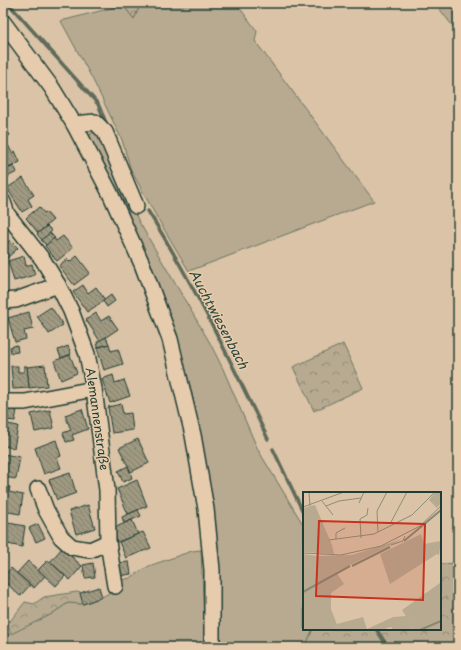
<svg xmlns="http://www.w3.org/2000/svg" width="461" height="650" viewBox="0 0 461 650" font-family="'Playpen Sans',sans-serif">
<defs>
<pattern id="forest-crowns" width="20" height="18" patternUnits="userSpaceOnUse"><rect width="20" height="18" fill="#b7aa91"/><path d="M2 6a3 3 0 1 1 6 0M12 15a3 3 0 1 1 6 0" fill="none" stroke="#948c77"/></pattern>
<pattern id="building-back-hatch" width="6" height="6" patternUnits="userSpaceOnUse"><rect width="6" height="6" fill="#a09982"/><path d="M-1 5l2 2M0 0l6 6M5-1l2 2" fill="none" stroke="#827e6b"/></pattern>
</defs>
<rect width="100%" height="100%" fill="#dac3a6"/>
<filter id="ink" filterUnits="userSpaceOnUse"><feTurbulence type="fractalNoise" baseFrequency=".025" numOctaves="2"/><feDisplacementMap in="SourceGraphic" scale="8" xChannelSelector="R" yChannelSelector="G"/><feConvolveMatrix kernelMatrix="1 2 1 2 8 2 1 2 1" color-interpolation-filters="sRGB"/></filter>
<g filter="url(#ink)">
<g fill="#b7aa91" stroke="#6b7462">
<path d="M141 3H236L257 31 255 41 374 201 189 271 155 214 131 170 122 140 93 80 61 21 123 5 134 19Z"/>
<path d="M91 133H101L138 220 210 343 223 369 258 450 304 526V629H313L305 647H219L202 444 191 389 178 343 88 140Z"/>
<path d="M201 550 204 623 203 647H3V637L50 615 68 603 83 604 102 597 116 589 118 581 130 578 149 566 192 551Z"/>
</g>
<g fill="url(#forest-crowns)" stroke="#6b7462">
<path d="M122 3H141L134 19 123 5Z"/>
<path d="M435 3H458V33Z"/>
<path d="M343 344 363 388 314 411 293 367Z"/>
<path d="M458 563V647H305L313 629H440V564Z"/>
<path d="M77 592 80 593 83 604 68 603 50 615 11 634 8 624 25 602 34 604 44 597Z"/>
</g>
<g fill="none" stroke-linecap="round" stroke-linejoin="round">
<g stroke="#5e6b5a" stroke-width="3.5">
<path d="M8 3 98 104 107 125"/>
<path d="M148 211C194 284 231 362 268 439"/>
<path d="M273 449 304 514"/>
<path d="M376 629 388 647"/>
</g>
</g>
<g fill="url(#building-back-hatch)" stroke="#1f3d34">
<path d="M3 126 10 135 3 140Z"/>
<path d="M8 145 12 153 15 151 20 162 3 171V148Z"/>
<path d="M14 166 17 172 5 178 3 171Z"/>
<path d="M23 178 34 195 28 199 32 206 22 212 7 188Z"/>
<path d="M39 207 44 213 46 212 53 220 38 233 26 218Z"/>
<path d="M47 226 52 231 42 240 37 234Z"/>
<path d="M50 233 55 238 46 245 41 240Z"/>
<path d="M63 236 73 248 57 261 45 246 54 238 56 241Z"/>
<path d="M10 240 18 248 6 259 3 255V247Z"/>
<path d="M24 256 26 266 32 264 35 275 14 281 8 261Z"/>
<path d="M77 256 90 273 74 285 59 266 67 259 70 262Z"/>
<path d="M83 285 88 293 96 287 105 300 87 312 73 292Z"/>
<path d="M111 295 115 301 107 307 103 301Z"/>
<path d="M51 307 63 325 49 334 37 316Z"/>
<path d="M29 312 33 329 24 331 26 339 15 342 8 318Z"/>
<path d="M96 313 101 321 109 316 118 329 100 341 86 320Z"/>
<path d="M106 337 109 344 98 347 97 342Z"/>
<path d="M109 344 111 351 118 349 123 364 104 370 97 348Z"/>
<path d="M17 345 18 352 11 353 10 347Z"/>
<path d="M68 346 71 354 61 358 58 350Z"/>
<path d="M70 355 77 373 61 380 54 361Z"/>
<path d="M45 365 47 386 29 388 27 367Z"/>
<path d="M11 366H18V372H24V366H27L29 388 13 389Z"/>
<path d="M113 375 115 383 124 380 130 396 110 403 102 379Z"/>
<path d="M121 404 123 414 131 413 133 430 112 433 108 407Z"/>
<path d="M8 409 17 410 15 421 6 420Z"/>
<path d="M82 409 88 429 72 435 74 440 66 442 63 433 71 430 65 415Z"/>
<path d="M50 410 54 428 35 432 31 414Z"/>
<path d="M3 423 18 426 14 448 3 446Z"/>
<path d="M138 439 149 463 131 472 119 448Z"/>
<path d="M56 440 61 456 57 458 61 468 44 474 35 448Z"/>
<path d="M3 454 20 457 16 479 3 477Z"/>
<path d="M128 466 132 478 123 482 118 471Z"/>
<path d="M70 473 76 493 57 500 49 480Z"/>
<path d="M137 480 147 506 128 514 117 489Z"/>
<path d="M3 486 10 487 9 492 23 495 20 514 3 511Z"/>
<path d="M88 505 95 528 76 534 69 511Z"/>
<path d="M138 510 141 516 124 523 122 517Z"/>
<path d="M132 520 138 534 115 543 116 527Z"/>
<path d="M3 522 25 526 22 547 3 543Z"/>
<path d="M38 524 45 538 36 542 29 528Z"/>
<path d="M143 532 151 548 126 558 119 542Z"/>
<path d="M62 548 82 566 70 580 50 562Z"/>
<path d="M48 560 65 576 56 586 38 570Z"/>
<path d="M28 561 45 576 34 588 17 573Z"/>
<path d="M129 562 131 574 119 576 117 563Z"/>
<path d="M93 563 95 577 85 578 83 565Z"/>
<path d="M11 568 30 585 20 596 3 580V577Z"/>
<path d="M99 587 102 597 83 604 80 593Z"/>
</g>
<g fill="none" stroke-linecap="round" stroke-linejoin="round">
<defs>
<g id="minor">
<path d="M3 22 52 88 74 124 110 193 142 264 170 339 193 435 206 509 212 570V647"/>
<path d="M74 124 95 122 105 132 136 206"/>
<path d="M3 202 7 214 43 260 58 285 71 311 87 354 94 389 107 490 108 542 115 586"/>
<path d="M3 301 16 300 58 285"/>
<path d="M3 402H25L94 389"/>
<path d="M38 489 46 510 61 537 72 547 90 550 108 542"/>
</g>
</defs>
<use href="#minor" stroke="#1f3d34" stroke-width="18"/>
<use href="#minor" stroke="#e6ccad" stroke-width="15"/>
</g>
</g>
<g text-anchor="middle" stroke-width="3" stroke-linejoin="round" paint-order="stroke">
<g font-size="12" fill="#1f3d34" stroke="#e6ccad">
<text transform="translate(97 419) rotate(82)" y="4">Alemannenstraße</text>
</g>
<g font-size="13" font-style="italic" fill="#2a453a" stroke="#e6ccad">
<text transform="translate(219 319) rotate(62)" y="5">Auchtwiesenbach</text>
</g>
</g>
<g transform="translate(303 492)">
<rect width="138" height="138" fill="#dac3a6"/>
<path d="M133 0H138V11L134 16 126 8ZM12 13 29 53 31 62 0 60V16ZM118 42 121 52 119 54 134 62 87 92 77 62ZM100 47 25 84 0 68V62L15 64 49 63ZM103 124 110 136 105 138H90L88 135 79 138H36L34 132 60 125 64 137 90 125Z" fill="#b7aa91"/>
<path d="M138 49 136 63 118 54 121 52ZM0 68 24 83 33 80 41 92 28 101V117L36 138H0ZM137 91 138 138H105L110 136 99 118Z" fill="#b7aa91"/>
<path fill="none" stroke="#888974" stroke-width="2" d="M101 49 138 18M49 74 87 55M0 100 47 74M117 138 138 129"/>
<path fill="none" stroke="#8f8d78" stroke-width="1" d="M6 0 7 14M19 9 30 23M56 11 61 0M23 14 36 9 58 6M0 15 41 0M87 32 104 0M75 40 74 19 84 0M58 46 57 27 64 23 65 16M33 47V41L42 36M26 48 71 42 109 23 132 0M88 53 100 49 102 44M0 61 38 63 78 54 117 34 138 14"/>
<path fill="#c8321e" fill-opacity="0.15" stroke="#c8321e" stroke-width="2" d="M16 29 122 32 120 108 13 104Z"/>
<rect width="138" height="138" fill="none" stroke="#1f3d34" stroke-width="2"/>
</g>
<rect width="461" height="650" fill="none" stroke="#e6ccad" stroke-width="16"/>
<rect x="8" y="8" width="445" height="634" fill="none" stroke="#1f3d34" stroke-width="1.5" filter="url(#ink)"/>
</svg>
